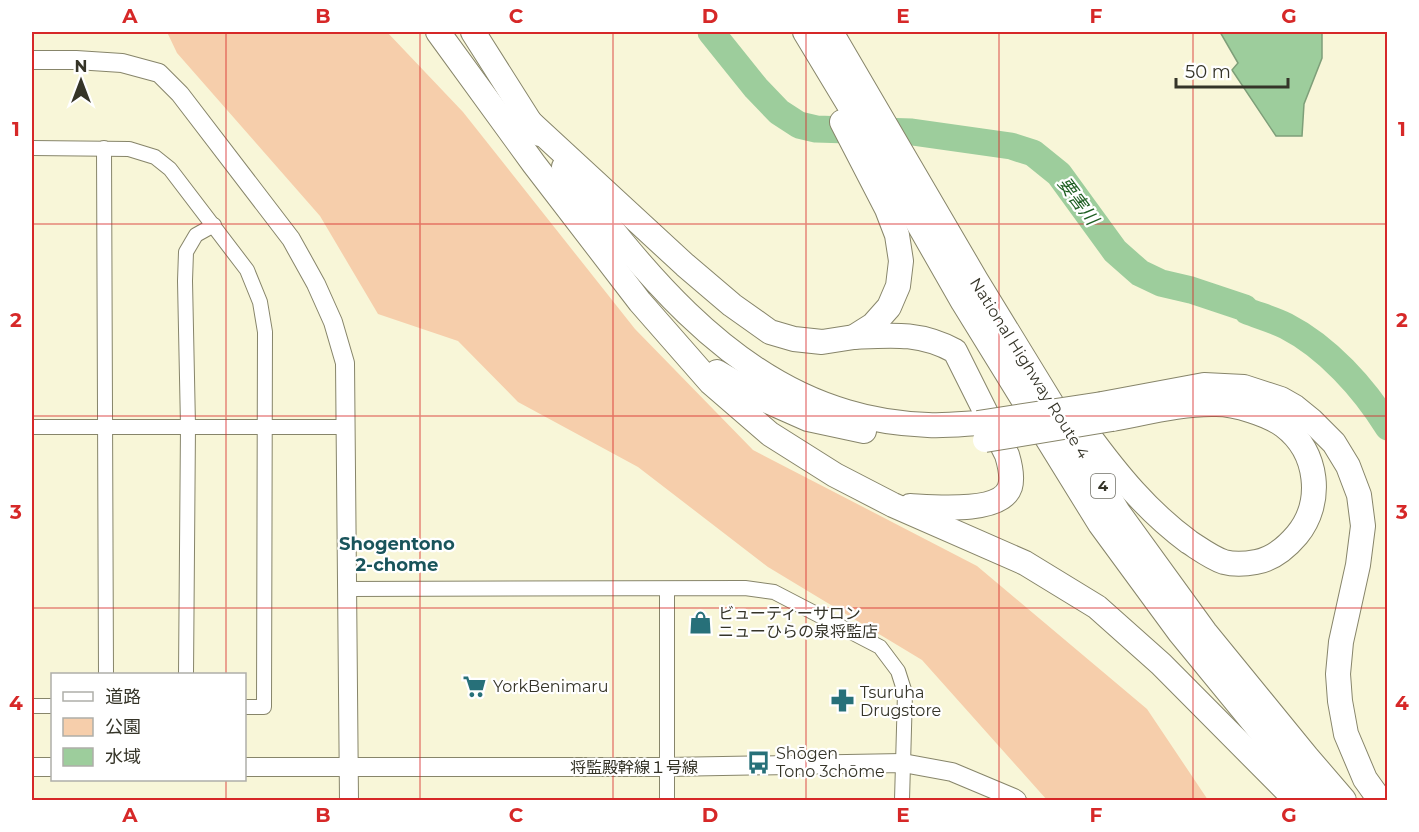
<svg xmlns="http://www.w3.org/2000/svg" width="1419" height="832" viewBox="0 0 1419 832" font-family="Montserrat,'Noto Sans JP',sans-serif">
<rect width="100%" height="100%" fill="#f8f6d8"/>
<path fill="#f6ceab" d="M167 32H387L463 112 635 329 753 450 977 566 1147 709 1208 800H1047L922 660 768 567 638 467 518 402 458 341 378 314 320 216 177 53Z"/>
<path fill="#9dcd9c" stroke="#7e9f79" stroke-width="1.5" d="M1220 32H1322V58L1304 104 1302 136H1276L1232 70 1238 63Z"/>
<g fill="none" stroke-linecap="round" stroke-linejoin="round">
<path stroke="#9dcd9c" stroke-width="27" d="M711 32 756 88 779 112 799 125 816 129 912 132 1011 146 1033 153 1059 174 1115 251 1140 273 1161 283 1191 290 1245 308 1247 311C1260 316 1274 320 1286 326 1327 347 1364 388 1388 427"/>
<defs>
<g id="street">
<path d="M32 148 129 149 155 157 170 169 247 270 260 302 265 332 264 707H244"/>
<path d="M104 148 106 674"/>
<path d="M32 427H345"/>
<path d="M347 589 745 588 774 592 880 647 898 671 905 693 902 800"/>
<path d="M667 589V800"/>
<path d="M186 674 188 426 185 281 186 252 196 235 214 225"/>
<path d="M32 706H52"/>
</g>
<g id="secondary">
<path d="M32 60H76L122 63 159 73 180 94 291 239 316 284 333 322 345 363 349 800"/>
<path d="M32 767H52"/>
<path d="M244 767H667L903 763 952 772 1014 798 1017 800"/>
</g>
<g id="highway">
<path d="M438 32 534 164 640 302 711 383 770 434 835 475 893 505 1025 563 1097 607 1161 664 1296 800"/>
<path d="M473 32 530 122 540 134"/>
<path d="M805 32 875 148 963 302 1100 524 1180 633 1317 800"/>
<path d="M831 32 976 280 1118 512 1205 632 1307 757 1344 800"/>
<path d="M530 122 685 265 732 305 770 332 794 339 822 342 854 337 873 325 889 307 898 286 901 261 897 235 887 209 842 122"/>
<path d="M564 167C637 265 725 377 847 412 873 420 902 424 928 425 944 426 962 424 978 423"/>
<path d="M854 337C892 335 920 332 955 351L1007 455C1010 465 1013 477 1010 487 1001 514 932 507 910 506"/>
<path d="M717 372 765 400 808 419 864 431"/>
<path d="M1102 404 1204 385 1244 387 1281 399 1295 407 1311 420 1334 443 1348 466 1359 495 1363 526 1358 565 1341 642 1338 674 1340 701 1346 734 1365 779 1380 800"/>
<path d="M1087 433C1117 474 1147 511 1189 542 1200 549 1212 558 1224 562 1235 565 1246 564 1256 562 1273 559 1286 548 1297 535 1324 502 1318 452 1284 426 1268 414 1235 404 1216 404 1183 403 1145 413 1112 419"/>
</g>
</defs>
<use href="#street" stroke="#87856a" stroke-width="16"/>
<use href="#secondary" stroke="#87856a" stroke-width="20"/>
<use href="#highway" stroke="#87856a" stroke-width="26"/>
<use href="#street" stroke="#fff" stroke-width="14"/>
<use href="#secondary" stroke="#fff" stroke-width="18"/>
<use href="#highway" stroke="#fff" stroke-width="24"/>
<defs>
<g id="highway-bridge">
<path d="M978 423 1102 404"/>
<path d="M985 440 1112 419"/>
</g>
</defs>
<use href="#highway-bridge" stroke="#87856a" stroke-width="26" stroke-linecap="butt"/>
<use href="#highway-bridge" stroke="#fff" stroke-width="24"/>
</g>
<path fill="none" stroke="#d62828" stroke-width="1.5" stroke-opacity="0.55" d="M226 32V674M420 32V800M613 32V800M806 32V800M999 32V800M1193 32V800M32 224H1388M32 416H1388M32 608H1388M226 780V800"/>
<defs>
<symbol id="shop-bare" viewBox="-9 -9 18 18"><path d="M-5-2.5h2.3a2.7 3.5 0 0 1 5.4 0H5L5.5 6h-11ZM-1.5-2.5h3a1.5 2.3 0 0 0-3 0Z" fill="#277079" stroke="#fff" stroke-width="2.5" paint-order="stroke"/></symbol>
<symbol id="supermarket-bare" viewBox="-9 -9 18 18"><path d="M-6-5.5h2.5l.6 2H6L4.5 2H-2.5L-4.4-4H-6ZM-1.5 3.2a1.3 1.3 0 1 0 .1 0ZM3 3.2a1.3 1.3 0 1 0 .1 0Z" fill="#277079" stroke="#fff" stroke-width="2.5" paint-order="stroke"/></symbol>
<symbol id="pharmacy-bare" viewBox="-9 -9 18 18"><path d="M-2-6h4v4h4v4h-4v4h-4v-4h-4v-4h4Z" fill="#277079" stroke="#fff" stroke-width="2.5" paint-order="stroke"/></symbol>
<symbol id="bus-bare" viewBox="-9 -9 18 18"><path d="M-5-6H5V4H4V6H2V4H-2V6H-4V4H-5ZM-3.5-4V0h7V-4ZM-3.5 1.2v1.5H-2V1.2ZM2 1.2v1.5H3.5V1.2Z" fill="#277079" stroke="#fff" stroke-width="2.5" paint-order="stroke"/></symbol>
</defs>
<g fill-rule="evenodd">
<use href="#shop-bare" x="684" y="606" width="33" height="33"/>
<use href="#supermarket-bare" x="458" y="670" width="33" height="33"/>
<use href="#pharmacy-bare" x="826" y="684" width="33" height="33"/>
<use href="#bus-bare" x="742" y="746" width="33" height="33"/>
</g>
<g text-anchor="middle" stroke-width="4.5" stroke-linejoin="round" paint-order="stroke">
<rect fill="#fff" stroke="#727168" stroke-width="1.5" x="1091" y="474" width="24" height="24" rx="4.5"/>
<g font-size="15" font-weight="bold" fill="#353428">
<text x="1103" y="491">4</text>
</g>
<g font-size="16" fill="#353428" stroke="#fff">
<text transform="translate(1030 368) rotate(58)" y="6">National Highway Route 4</text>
<text x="634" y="773">将監殿幹線１号線</text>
</g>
<g font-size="16" fill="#353428" stroke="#fff" text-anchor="start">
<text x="718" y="619">ビューティーサロン<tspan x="718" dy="18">ニューひらの泉将監店</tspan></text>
<text x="493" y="692">YorkBenimaru</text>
<text x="860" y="698">Tsuruha<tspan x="860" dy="18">Drugstore</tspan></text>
<text x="776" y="759">Shōgen<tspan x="776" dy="18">Tono 3chōme</tspan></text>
</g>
<g font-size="18" font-style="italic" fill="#1f5f23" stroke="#fff">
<text transform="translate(1078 201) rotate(53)" y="6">要害川</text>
</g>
<g font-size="18" font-weight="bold" fill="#19545b" stroke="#fff">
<text x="397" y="550">Shogentono<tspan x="397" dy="21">2-chome</tspan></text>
</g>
</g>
<rect width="1419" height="832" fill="none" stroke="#ffffff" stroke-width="66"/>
<rect x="51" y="673" width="195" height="108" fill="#ffffff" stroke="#aeaea9" stroke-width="1.5"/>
<rect x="63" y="692" width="30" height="9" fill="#ffffff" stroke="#aeaea9" stroke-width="1.5"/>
<text x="105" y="703" font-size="18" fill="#353428">道路</text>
<rect x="63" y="718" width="30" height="18" fill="#f6ceab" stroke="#aeaea9" stroke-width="1.5"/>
<text x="105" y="733" font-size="18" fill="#353428">公園</text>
<rect x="63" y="748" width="30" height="18" fill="#9dcd9c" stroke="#aeaea9" stroke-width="1.5"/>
<text x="105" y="763" font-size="18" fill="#353428">水域</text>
<g transform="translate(81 81)" stroke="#ffffff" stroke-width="4.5" paint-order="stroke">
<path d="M0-4.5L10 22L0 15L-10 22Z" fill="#353428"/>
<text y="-9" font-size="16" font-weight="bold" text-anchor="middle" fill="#353428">N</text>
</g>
<path d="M1176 78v9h112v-9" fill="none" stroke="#353428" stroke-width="3"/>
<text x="1185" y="78" font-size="18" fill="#353428" stroke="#ffffff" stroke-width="4.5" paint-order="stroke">50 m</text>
<rect x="33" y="33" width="1353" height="766" fill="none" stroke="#d62828" stroke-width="2"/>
<g font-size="20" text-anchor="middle" font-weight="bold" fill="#d62828">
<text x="130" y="23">A</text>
<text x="323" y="23">B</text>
<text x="516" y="23">C</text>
<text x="710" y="23">D</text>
<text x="903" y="23">E</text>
<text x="1096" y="23">F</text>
<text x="1289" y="23">G</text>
<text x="16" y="136">1</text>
<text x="1402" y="136">1</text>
<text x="16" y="327">2</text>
<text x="1402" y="327">2</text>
<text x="16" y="519">3</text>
<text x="1402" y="519">3</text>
<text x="16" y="710">4</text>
<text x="1402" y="710">4</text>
<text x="130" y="822">A</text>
<text x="323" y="822">B</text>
<text x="516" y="822">C</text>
<text x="710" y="822">D</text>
<text x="903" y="822">E</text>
<text x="1096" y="822">F</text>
<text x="1289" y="822">G</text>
</g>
</svg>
